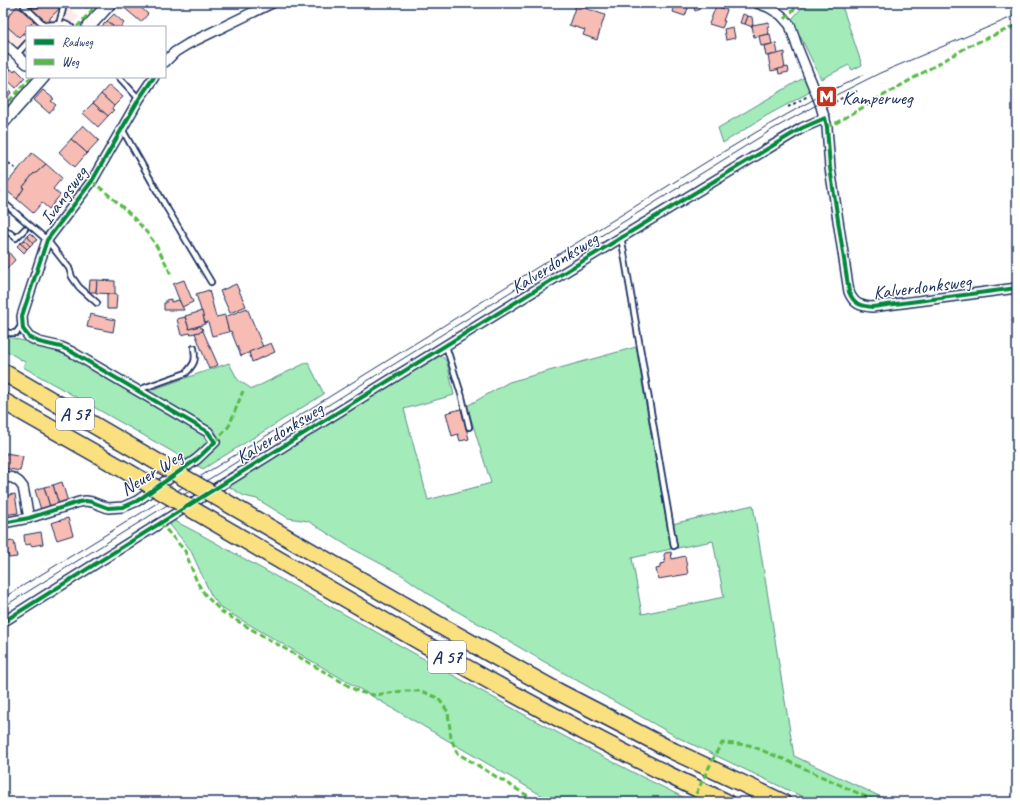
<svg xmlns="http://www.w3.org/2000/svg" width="1020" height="805" viewBox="0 0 1020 805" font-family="Caveat,sans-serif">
<rect width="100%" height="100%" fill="#fff"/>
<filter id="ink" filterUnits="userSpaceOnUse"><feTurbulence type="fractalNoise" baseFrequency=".025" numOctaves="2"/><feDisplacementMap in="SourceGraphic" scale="8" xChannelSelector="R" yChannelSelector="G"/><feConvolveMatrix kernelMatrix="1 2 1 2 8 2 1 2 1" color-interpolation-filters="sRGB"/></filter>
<g filter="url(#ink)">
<path fill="#fdebe8" d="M16 3H65L79 17 70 27H27V56L3 36V17Z"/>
<g fill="#a3ebb9" stroke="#5f8d8c">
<path d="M806 3H841L862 65 852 70 849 65 821 79 792 19Z"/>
<path d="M805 77 810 92 766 116 723 143 718 128Z"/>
<path d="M3 334 9 337 68 353 137 395 229 363 238 380 252 389 308 362 324 394 203 469 23 367 25 362 3 349Z"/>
<path d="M636 347 671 549 632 558 642 614 724 597 713 541 677 548 672 524 753 505 794 756 892 802H815L792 792 679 738 562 672 436 599 402 575 351 548 308 521 288 518 257 499 244 496 228 486 401 378 440 356 443 357 447 362 454 395 404 409 428 500 491 483 467 406 509 382Z"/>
<path d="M173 520C205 536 235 554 266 571 408 648 547 732 693 802H553L221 608 211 595 190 549 170 525Z"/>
</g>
<g fill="#f7bcb3" stroke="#1b2f5e">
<path d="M28 3H54L58 7 45 21Z"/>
<path d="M46 3H56L60 8 50 18V27H27V34H22L20 9 42 7Z"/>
<path d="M81 3H92L87 8Z"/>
<path d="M124 3H142L139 6 148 14 141 22 122 6Z"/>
<path d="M676 3H690L685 16 673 12Z"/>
<path d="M693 3H699L700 9 695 11Z"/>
<path d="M576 5 605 15 597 40 583 35 585 30 569 25Z"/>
<path d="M17 6 34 21 28 27H27V29L19 37 3 23Z"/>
<path d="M716 6 727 10 723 21H725L722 28 709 24Z"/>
<path d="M114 14 124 23 121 27H114L107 21Z"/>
<path d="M743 14 748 16 745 24 740 23Z"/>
<path d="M748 16 752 17 753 25H752V27L745 24Z"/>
<path d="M107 21 114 27H101Z"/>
<path d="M769 22V26L767 27 769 34 754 37 752 25Z"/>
<path d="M733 27 735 38 726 40 724 29Z"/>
<path d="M770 34 772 44 761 46 759 36Z"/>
<path d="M776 43 778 54 766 56 764 46Z"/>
<path d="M785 52V55L783 56 785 68 771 71 768 56Z"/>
<path d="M5 64 11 69 3 77V66Z"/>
<path d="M788 67 789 72 779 74 778 69Z"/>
<path d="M11 69 14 72 16 69 25 78 16 88 4 77Z"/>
<path d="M3 84 12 92 3 102Z"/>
<path d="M109 85 123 97 114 106 101 94Z"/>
<path d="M43 90 54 99 51 101 56 105 49 113 34 100Z"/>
<path d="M101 94 114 106 112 109 114 110 108 116 93 103Z"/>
<path d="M93 103 108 116 98 127 83 113Z"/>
<path d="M83 125 99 140 87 153 71 139Z"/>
<path d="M71 139 87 153 75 167 59 152Z"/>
<path d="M32 153 46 164 35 174 34 173 23 187 24 188 17 199 3 188Z"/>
<path d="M46 164 62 178 53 189 60 195 49 209 42 203 33 213 17 199 24 188 23 187 34 173 35 174Z"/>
<path d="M30 233 37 240 33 243 27 236Z"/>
<path d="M27 236 33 243 30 246 24 240Z"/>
<path d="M24 240 30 246 27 249 20 243Z"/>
<path d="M20 243 27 249 24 253 17 246Z"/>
<path d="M3 245 15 260 3 273Z"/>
<path d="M90 280H97L96 292H89Z"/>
<path d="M97 280 115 281V294L96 293Z"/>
<path d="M184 280 193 302 182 307 173 284Z"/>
<path d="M236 284 246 306 230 313 220 291Z"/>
<path d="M209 290 216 317 225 315 229 332 212 336 208 322 205 323 196 294Z"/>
<path d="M107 294H117L116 309H107Z"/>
<path d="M171 299V302L179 300 184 310H164V303H166V300Z"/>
<path d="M247 308 263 347 241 356 231 331 229 332 225 317Z"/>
<path d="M202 311 205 324 189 329 185 316Z"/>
<path d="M90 314 115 320 113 332 87 327Z"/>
<path d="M185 317 189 329 200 326 201 328H202L203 331 191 334 190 333 181 335 177 319Z"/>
<path d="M203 331 218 365 209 369 195 333Z"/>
<path d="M271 343 275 352 252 362 249 352Z"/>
<path d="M461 409 469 439 460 441 458 434 452 436 446 413Z"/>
<path d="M6 453 23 456 20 471 3 468Z"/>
<path d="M62 482 68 502 59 505 53 485Z"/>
<path d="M53 485 59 505 50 507 44 487Z"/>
<path d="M44 487 50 507 41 510 35 490Z"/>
<path d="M15 494 18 513 3 515V496Z"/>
<path d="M68 518 73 535 57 540 51 523Z"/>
<path d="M41 532 43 544 31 546V544L25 545 24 535Z"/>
<path d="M14 541 17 557 9 558 8 554 4 555 3 542Z"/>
<path d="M671 552 672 559 685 556 688 574 658 579 656 569 660 568V564L665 563 664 555 665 553Z"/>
</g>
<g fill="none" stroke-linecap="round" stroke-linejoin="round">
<defs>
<g id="lane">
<path d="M24 3V6L43 24 46 25 59 24 63 9 61 5"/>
<path d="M56 27 59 24H65L71 27"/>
<path d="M17 54 27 43"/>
<path d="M119 77 139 99"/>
<path d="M122 129 165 205 211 282"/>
<path d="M3 202 47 240 69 268 72 277 79 287 97 303"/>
<path d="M3 230 10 233 16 238 25 229"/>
<path d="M621 236 674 546"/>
<path d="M3 330 9 333H16L22 325"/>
<path d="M446 346 462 397 469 427"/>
<path d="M138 390 186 373C195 363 196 361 194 348"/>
</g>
<g id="street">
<path d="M757 3 768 7 781 15 790 25 798 49 820 103 827 127 830 168 849 292C854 304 860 306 872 307L1017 288"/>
<path d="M3 43 27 64"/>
<path d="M165 62 175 52 188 44 272 3"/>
<path d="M3 476 13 478 19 482 23 487 29 518"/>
<path d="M3 523 29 518 79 502 86 501 92 502 108 508 123 507 137 501 197 459 215 442 208 432 70 351 61 347 39 342 29 337 23 329 22 316 47 240 92 181 139 99 154 77"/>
<path d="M3 622C268 455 534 289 802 128L825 118"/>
</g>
<g id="secondary">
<path d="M88 27 110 3"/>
<path d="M3 122 43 77"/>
</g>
<g id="highway">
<path d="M3 372 147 456"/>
<path d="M3 401 128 472"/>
<path d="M234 507 439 625 557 691 673 751 782 802"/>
<path d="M214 522C362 608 509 696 663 772 684 783 705 792 726 802"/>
</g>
</defs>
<use href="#lane" stroke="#1b2f5e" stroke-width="8"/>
<use href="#street" stroke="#1b2f5e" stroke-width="12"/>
<use href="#secondary" stroke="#1b2f5e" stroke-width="15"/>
<use href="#highway" stroke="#1b2f5e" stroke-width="19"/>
<g stroke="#1b2f5e" stroke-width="2" stroke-dasharray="3 3" stroke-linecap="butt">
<path d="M830 106 833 104 836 101 857 91"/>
<path d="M788 107 808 96"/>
<path d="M4 159 18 171"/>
</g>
<use href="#lane" stroke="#fff" stroke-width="4.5"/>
<use href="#street" stroke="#fff" stroke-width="9"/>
<use href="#secondary" stroke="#fff" stroke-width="12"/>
<use href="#highway" stroke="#fbe080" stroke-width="16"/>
<g stroke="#1b2f5e" stroke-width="1">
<path d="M3 598 292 420 708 161 770 124 818 97 863 75"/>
<path d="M3 607 773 129 820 103 880 73 1017 15"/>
</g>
<defs>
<g id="highway-bridge">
<path d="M147 456 234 507"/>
<path d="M128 472 214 522"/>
</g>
</defs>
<use href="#highway-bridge" stroke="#1b2f5e" stroke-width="19" stroke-linecap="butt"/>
<use href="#highway-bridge" stroke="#fbe080" stroke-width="16"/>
<g stroke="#58b947" stroke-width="3" stroke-dasharray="6 3" stroke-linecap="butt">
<path d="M785 19 800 3"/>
<path d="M77 27 98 3"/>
<path d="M3 108 31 77"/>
<path d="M827 127 836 123 969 46 1017 25"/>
<path d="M92 181C115 200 141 221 157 247 162 256 167 265 171 275"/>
<path d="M215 442 229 426 243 391"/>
<path d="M160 523 171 535 185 551 197 582 206 596 222 612 359 692 374 695 404 691H421L438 698 448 712 451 738 457 753 538 802"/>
<path d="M692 802 716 753 722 743 749 745 788 761 877 802"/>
</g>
<defs>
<g id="cycleway">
<path d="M3 523 29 518 79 502 86 501 92 502 108 508 123 507 137 501 197 459 215 442 208 432 70 351 61 347 39 342 29 337 23 329 22 316 47 240 92 181 139 99 154 77"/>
<path d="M3 622C268 455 534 289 802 128L825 118 827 127 830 168 849 292C854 304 860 306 872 307L1017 288"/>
</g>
</defs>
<use href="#cycleway" stroke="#fff" stroke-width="6"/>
<use href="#cycleway" stroke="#00873e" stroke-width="4"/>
</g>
</g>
<defs>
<symbol id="metro-square" viewBox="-11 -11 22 22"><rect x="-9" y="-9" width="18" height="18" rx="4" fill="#c8321e" stroke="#fff"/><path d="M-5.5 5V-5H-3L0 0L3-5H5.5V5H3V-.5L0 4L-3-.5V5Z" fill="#fff"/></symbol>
</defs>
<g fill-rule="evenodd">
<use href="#metro-square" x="814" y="84" width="25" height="25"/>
</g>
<g text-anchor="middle" stroke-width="3" stroke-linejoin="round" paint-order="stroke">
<g fill="#fff" stroke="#5f6d8e" stroke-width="1">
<rect x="56" y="398" width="38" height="32" rx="3"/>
<rect x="428" y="641" width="38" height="32" rx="3"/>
</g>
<g font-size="18" font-weight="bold" fill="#1b2f5e">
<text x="75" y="420">A 57</text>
<text x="447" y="663">A 57</text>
</g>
<g font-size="19" fill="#1b2f5e" stroke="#fff" text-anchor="start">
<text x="842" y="104">Kamperweg</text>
</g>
<g font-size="19" fill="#1b2f5e" stroke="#fff">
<text transform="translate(63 195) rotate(-54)" y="7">Ivangsweg</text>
<text transform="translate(554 262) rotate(-32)" y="7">Kalverdonksweg</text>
<text transform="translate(922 286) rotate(-7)" y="7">Kalverdonksweg</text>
<text transform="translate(279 432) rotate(-32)" y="7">Kalverdonksweg</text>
<text transform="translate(151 472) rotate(-32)" y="7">Neuer Weg</text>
</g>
</g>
<rect width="1020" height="805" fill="none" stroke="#fff" stroke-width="16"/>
<rect x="8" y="8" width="1004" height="789" fill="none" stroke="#1b2f5e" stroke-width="1.5" filter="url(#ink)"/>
<rect x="26" y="26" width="140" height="52" fill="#ffffff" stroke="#a4acbf"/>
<rect x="34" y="39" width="20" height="6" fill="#00873e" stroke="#a4acbf"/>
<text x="62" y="46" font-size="12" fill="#1b2f5e">Radweg</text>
<rect x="34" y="59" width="20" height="6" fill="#58b947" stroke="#a4acbf"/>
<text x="62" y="66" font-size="12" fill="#1b2f5e">Weg</text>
</svg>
